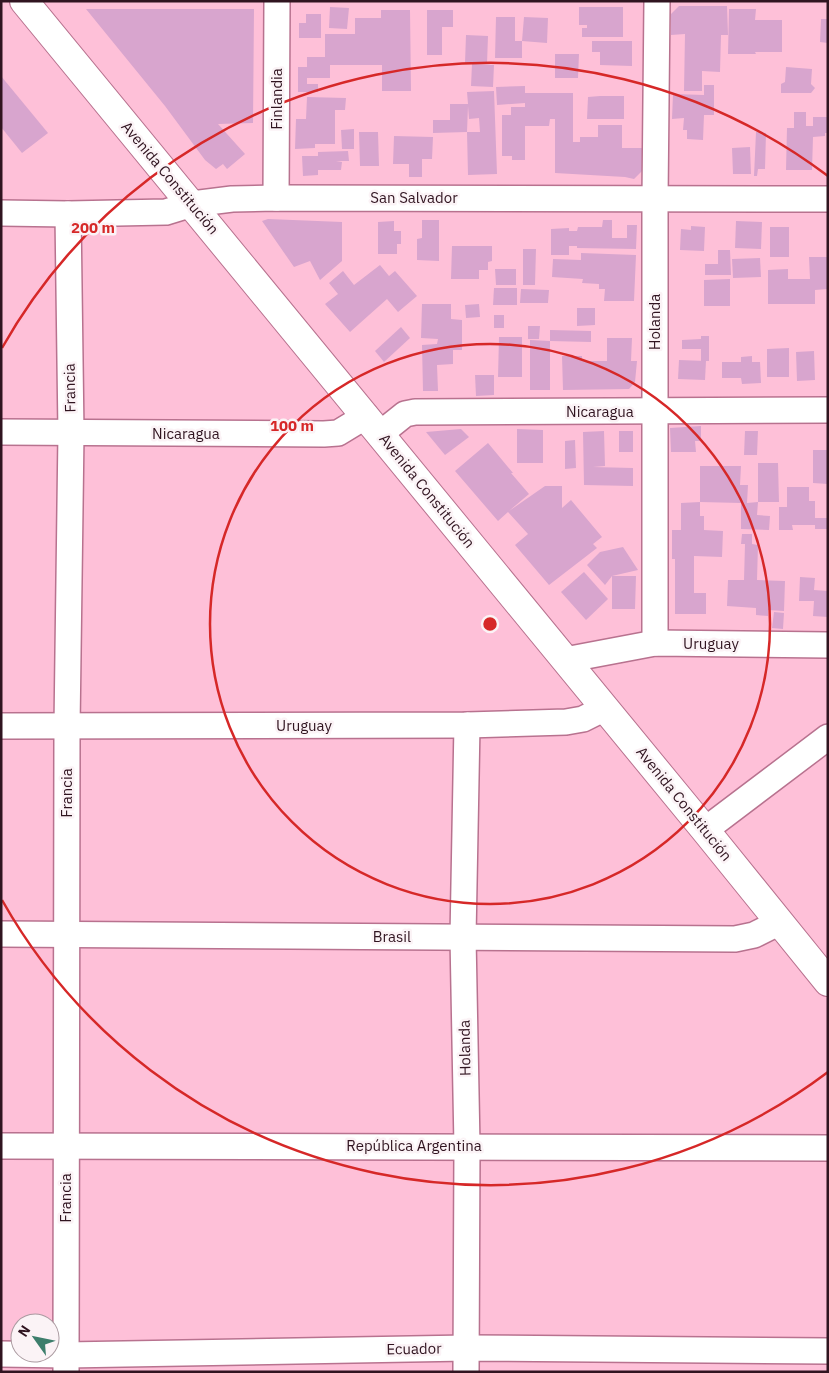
<svg xmlns="http://www.w3.org/2000/svg" width="829" height="1373" viewBox="0 0 829 1373" font-family="'IBM Plex Sans',sans-serif">
<rect width="100%" height="100%" fill="#fec0d8"/>
<g fill="#d8a5ce">
<path d="M679 6H727L728 35H721L720 72 702 71V91H684L685 34 671 35V14Z"/>
<path d="M330 7 349 8 347 29 329 28Z"/>
<path d="M579 7H623V37H582V28H587V25H579Z"/>
<path d="M86 9H254L253 123 218 124 245 154 227 169 223 164 216 169 205 160 165 106Z"/>
<path d="M729 9H756L755 20H782V52H755L756 54H728Z"/>
<path d="M381 10H410L411 91H382V65H330V78H307V84H318V92H298V67H307V57H325V34H355V18H381Z"/>
<path d="M427 10H453V27H442V55H427Z"/>
<path d="M306 14H321V38H299V23H306Z"/>
<path d="M496 17H515V41H522V58H495Z"/>
<path d="M524 17 548 18 547 43 522 41Z"/>
<path d="M821 19H828V43L820 42Z"/>
<path d="M466 35 488 36 487 64H476L494 65 493 87 471 86 472 64 465 63Z"/>
<path d="M592 41H632V66L600 65V52H592Z"/>
<path d="M555 54H579L578 78H555Z"/>
<path d="M786 67 812 69 811 84 815 88 811 93H781V84L785 82Z"/>
<path d="M1 76 48 133 22 153 1 127Z"/>
<path d="M704 85H714V115H704L703 140 687 139V130H683L684 118 672 119 673 94 704 95Z"/>
<path d="M525 86V93H573V142H580V137H598V125H622V148H645L644 169 634 179 625 177 555 173V119H550L549 126H525V160H512V156H502V115H511V107H525V103L497 105 496 87Z"/>
<path d="M494 91 497 174 468 175 467 132H480L479 118 469 119 468 106 467 132 433 133V120H450V104H468L467 92Z"/>
<path d="M600 96H624V119H587L588 97Z"/>
<path d="M307 97 346 98 345 110H335V144H315V148L295 149 296 119H306Z"/>
<path d="M794 112H806V126H813V117H828V133H825V136L813 137 812 170H786L787 128H794Z"/>
<path d="M354 129V149H342L341 130Z"/>
<path d="M359 132H378L379 166H360Z"/>
<path d="M756 132 766 133 765 169H758L757 176H754Z"/>
<path d="M394 136 433 137 432 159H422V177H409V164H393Z"/>
<path d="M750 147 751 174H733L732 148Z"/>
<path d="M348 151 349 161H336L342 162 341 170H318V175L303 176 302 156H318V152Z"/>
<path d="M268 219 342 222V261L320 280 310 261 294 267 262 221Z"/>
<path d="M422 220H439V261L417 260V239L422 238Z"/>
<path d="M603 220H612V238H627V225H637L636 249 577 248V246H569V255H551V229L569 228V231H577L578 227H602Z"/>
<path d="M394 221V231H401V244H397V254H378V222Z"/>
<path d="M736 221 762 222 761 249 735 248Z"/>
<path d="M691 226 705 227 704 251 680 250 681 229 691 230Z"/>
<rect x="770" y="227" width="19" height="30"/>
<path d="M452 246H492V261L488 262V270H479V279H451Z"/>
<path d="M523 249H536L535 285H523Z"/>
<path d="M718 250H730L731 275H705V264H718Z"/>
<path d="M581 253 636 255 634 301H604L605 289H599V284L582 283 583 279 552 277 553 259 581 260Z"/>
<path d="M809 257H828V289L815 290V304H768V270L788 269V279H810Z"/>
<path d="M760 258 761 277 733 278 732 259Z"/>
<path d="M380 265 389 276 395 271 417 296 398 312 387 299 350 332 325 304 338 294 329 283 343 271 354 285Z"/>
<path d="M495 269H516V285H496Z"/>
<path d="M730 279V306H704V280Z"/>
<path d="M494 288H517V305H493Z"/>
<path d="M521 289 549 290 548 303H520Z"/>
<path d="M422 304H451V319L462 320V350H453V364L437 365 438 391H423L422 345 437 344 438 339 421 338Z"/>
<path d="M479 304 480 317 466 318 465 305Z"/>
<path d="M577 308H595V325L577 326Z"/>
<rect x="494" y="315" width="10" height="13"/>
<path d="M528 326H540L539 339H528Z"/>
<path d="M401 327 410 338 384 362 375 351Z"/>
<path d="M550 330 591 331V342L550 341Z"/>
<path d="M701 336H709V361H701V349H682V340L701 339Z"/>
<path d="M499 337H522V377H498Z"/>
<path d="M607 338H632L631 361H637L635 382 629 389 563 390 562 356H582V361H607Z"/>
<path d="M530 340 550 341V390H530Z"/>
<path d="M789 348V377H767V349Z"/>
<path d="M814 351 815 380 797 381 796 352Z"/>
<path d="M752 356V362H760L761 383 742 384 741 378H722V362H741V357Z"/>
<path d="M679 360 706 361 705 380 678 379Z"/>
<path d="M475 375H494V395L476 396Z"/>
<path d="M701 426V441H695L696 452H671L670 428Z"/>
<path d="M461 429 469 437 445 455 426 432Z"/>
<path d="M517 429 543 430V463H517Z"/>
<path d="M604 431 605 466 593 467 633 468V486L584 485 583 432Z"/>
<rect x="619" y="431" width="14" height="21"/>
<path d="M745 431H758L757 455H744Z"/>
<path d="M575 440 576 468 565 469V441Z"/>
<path d="M488 443 513 473H511L529 494 509 511 545 486H562V508L571 500 602 537 593 544 597 548 549 585 515 545 528 534 508 512 498 521 455 471Z"/>
<path d="M813 450H828V484L813 483Z"/>
<path d="M758 463H778L779 502H758Z"/>
<path d="M700 466H741L740 485H748L747 503 758 502 757 515 770 516 769 530 741 529V503L700 502Z"/>
<path d="M787 487H809V501H815V518H828V529H815V525H792L793 530H779V507H787Z"/>
<path d="M700 502V516H704V530L723 531 722 557 694 556V593H706V614H675V559H672V530H681V503Z"/>
<path d="M742 534H752V544L758 545 757 580 785 581 784 611 768 610V616L756 615V608L727 606 728 580H744L745 544H741Z"/>
<path d="M623 547 638 570 612 576H636L635 609H612V576L605 585 587 565 600 552Z"/>
<path d="M584 572 608 599 586 620 561 592Z"/>
<path d="M800 577 815 578 814 590 828 591V617L813 616 814 601H799Z"/>
<path d="M774 612 784 613 783 629 772 628Z"/>
</g>
<g fill="none" stroke-linecap="round" stroke-linejoin="round">
<defs>
<g id="minor">
<path d="M276 198 277 1"/>
<path d="M1 213 68 214 166 212 192 204 232 199 276 198 828 199"/>
<path d="M1 432 324 434 338 433 366 416"/>
<path d="M380 434 405 414 415 412 828 410"/>
<path d="M655 643V198L657 1"/>
<path d="M565 660 655 643 828 645"/>
<path d="M1 726 467 725 566 722 583 719 605 708"/>
<path d="M705 830 828 737"/>
<path d="M1 934 735 939 754 935 780 922"/>
<path d="M1 1146 828 1148"/>
<path d="M1 1354 66 1355 467 1348 828 1351"/>
<path d="M66 1372 67 727 71 433 68 214"/>
<path d="M466 1372 467 1146 463 937 467 725"/>
</g>
<path id="major" d="M24 1 705 830 828 982"/>
</defs>
<use href="#minor" stroke="#b8728f" stroke-width="28"/>
<use href="#major" stroke="#b8728f" stroke-width="30"/>
<use href="#minor" stroke="#fff" stroke-width="25"/>
<use href="#major" stroke="#fff" stroke-width="28"/>
</g>
<g fill="none" stroke="#d62828" stroke-width="2.5">
<circle cx="490" cy="624" r="280"/>
<path d="M828 1072A561 561 0 0 1 2 900M2 348A561 561 0 0 1 828 176"/>
</g>
<g text-anchor="middle" stroke-width="5" stroke-linejoin="round" paint-order="stroke">
<g font-size="15" fill="#301420" stroke="#fbf3f6">
<text transform="translate(277 99) rotate(-90)" y="5">Finlandia</text>
<text transform="translate(170 178) rotate(50)" y="5">Avenida Constitución</text>
<text x="414" y="203">San Salvador</text>
<text transform="translate(655 322) rotate(-90)" y="5">Holanda</text>
<text transform="translate(70 388) rotate(-91)" y="5">Francia</text>
<text x="600" y="417">Nicaragua</text>
<text x="186" y="439">Nicaragua</text>
<text transform="translate(427 491) rotate(51)" y="5">Avenida Constitución</text>
<text x="711" y="649">Uruguay</text>
<text x="304" y="731">Uruguay</text>
<text transform="translate(67 793) rotate(-90)" y="5">Francia</text>
<text transform="translate(684 804) rotate(51)" y="5">Avenida Constitución</text>
<text x="392" y="942">Brasil</text>
<text transform="translate(465 1048) rotate(-91)" y="5">Holanda</text>
<text x="414" y="1151">República Argentina</text>
<text transform="translate(66 1198) rotate(-90)" y="5">Francia</text>
<text transform="translate(414 1349) rotate(-1)" y="5">Ecuador</text>
</g>
</g>
<circle cx="490" cy="624" r="8" fill="#d62828" stroke="#fbf3f6" stroke-width="2.5"/>
<g font-size="15" text-anchor="middle" font-weight="bold" fill="#d62828" stroke="#fbf3f6" stroke-width="5" stroke-linejoin="round" paint-order="stroke">
<text x="93" y="233">200 m</text>
<text x="292" y="431">100 m</text>
</g>
<rect width="829" height="1373" fill="none" stroke="#301420" stroke-width="5"/>
<g transform="translate(35 1338) rotate(303)"><circle r="24" fill="#fbf3f6" stroke="#aa9aa0"/>
<path d="M0-4L9 19L0 12L-9 19Z" fill="#3d7e6c"/>
<text y="-8" font-size="14" font-weight="bold" text-anchor="middle" fill="#301420">N</text>
</g>
</svg>
